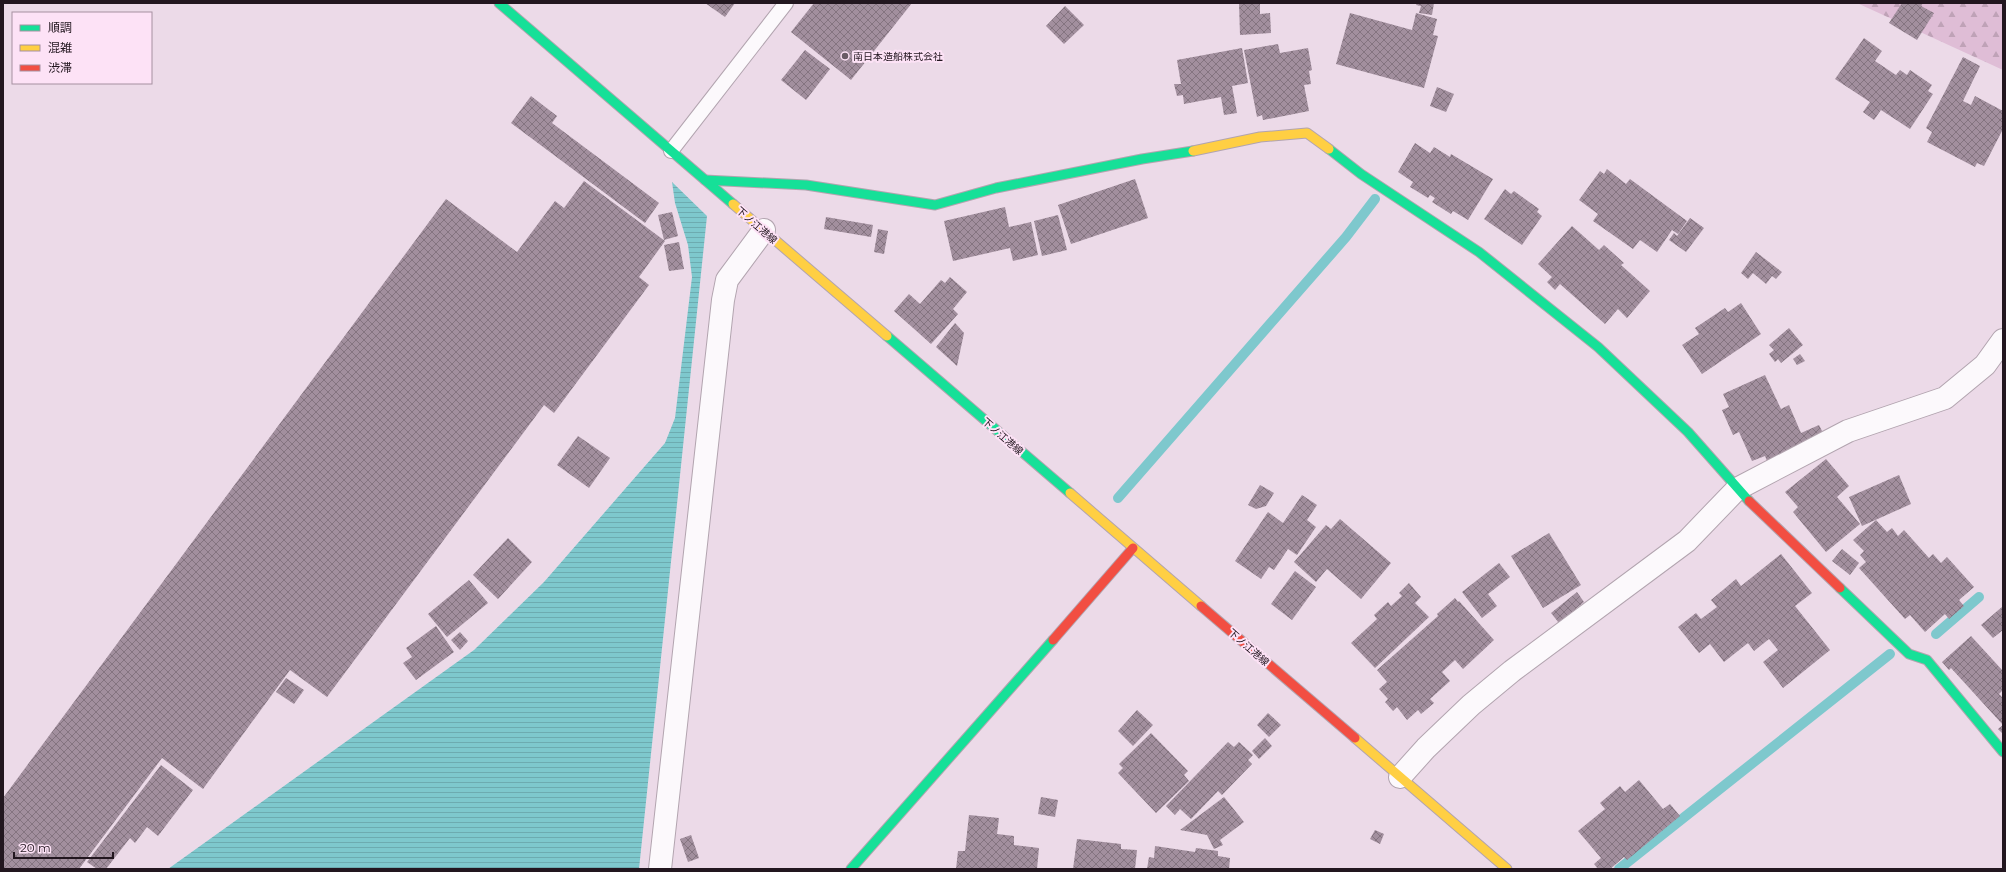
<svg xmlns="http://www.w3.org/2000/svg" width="2006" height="872" viewBox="0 0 2006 872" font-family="Montserrat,'Noto Sans JP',sans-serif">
<defs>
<pattern id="forest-firs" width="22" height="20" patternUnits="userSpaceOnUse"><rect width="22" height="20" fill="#dfbdd6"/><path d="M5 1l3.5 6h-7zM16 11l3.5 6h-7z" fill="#bfa2b7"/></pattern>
<pattern id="water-rules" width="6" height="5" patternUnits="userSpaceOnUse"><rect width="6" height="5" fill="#7ec8cd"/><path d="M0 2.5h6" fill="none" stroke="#6dabb0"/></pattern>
<pattern id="building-cross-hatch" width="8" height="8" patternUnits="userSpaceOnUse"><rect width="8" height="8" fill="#a28f9e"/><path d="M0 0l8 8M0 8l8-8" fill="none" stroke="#847480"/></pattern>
</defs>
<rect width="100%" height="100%" fill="#ecdae8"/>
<path fill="url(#forest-firs)" d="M1857 3H2003V70Z"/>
<path fill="url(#water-rules)" d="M672 182 707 216 639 869H168L474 650 544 582 665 443 675 418 692 277 688 245 675 203Z"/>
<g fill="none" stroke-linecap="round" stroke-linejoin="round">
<g stroke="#7ec8cd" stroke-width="10">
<path d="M1118 498 1346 237 1375 199"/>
<path d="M1936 634 1979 597"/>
<path d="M1619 869 1890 654"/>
</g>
</g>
<g fill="url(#building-cross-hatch)">
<path d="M705 3H735L725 17Z"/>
<path d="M814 3H912L851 80 791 32Z"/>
<path d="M1239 3H1260V14L1270 13 1271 33 1240 35Z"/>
<path d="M1417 3H1434L1432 15 1419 13 1421 6 1416 5Z"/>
<path d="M1902 3H1923L1921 6 1934 13 1917 40 1889 23Z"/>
<path d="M1065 6 1084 25 1064 44 1046 26Z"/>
<path d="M1350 13 1412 30 1416 13 1437 19 1433 35 1438 36 1424 88 1336 64Z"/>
<path d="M1864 38 1882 51 1875 61 1896 75 1900 70 1907 75 1910 70 1932 85 1928 91 1933 94 1910 129 1881 110 1874 120 1863 112 1870 102 1835 79Z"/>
<path d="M1278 44 1280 53 1308 48 1312 70 1309 71 1311 84 1304 85 1309 111 1263 120 1262 115 1257 117 1244 50Z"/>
<path d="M1242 48 1248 83 1232 86 1237 113 1224 115 1221 97 1184 104 1183 95 1177 96 1174 84H1181L1177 60Z"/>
<path d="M805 50 830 69 806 100 781 80Z"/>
<path d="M1963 57 1980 66 1963 101 1971 105 1975 96 2003 111V129L1984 166 1977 163 1975 167 1927 142 1932 132 1926 128Z"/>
<path d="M1437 87 1454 94 1446 112 1430 106Z"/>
<path d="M531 96 557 116 552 123 659 203 645 223 511 123Z"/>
<path d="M1415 143 1430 153 1434 147 1450 157 1451 154 1493 179 1468 220 1453 211 1451 214 1432 202 1435 198 1430 195 1428 198 1410 187 1413 182 1398 172Z"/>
<path d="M1607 169 1626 184 1630 179 1687 221 1678 234 1672 230 1657 252 1640 240 1633 249 1593 221 1598 214 1579 200 1600 171 1604 174Z"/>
<path d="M1135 179 1148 218 1071 244 1058 205Z"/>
<path d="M584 181 665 241 639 277 649 285 554 413 544 405 327 697 290 670 203 789 162 758 79 869H3V798L446 199 517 252 555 201 564 208Z"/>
<path d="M1505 189 1511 194 1514 191 1539 209 1537 212 1542 216 1522 245 1484 219Z"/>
<path d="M1005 207 1009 227 1031 222 1038 255 1013 261 1010 248 953 261 944 221Z"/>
<path d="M672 212 678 236 664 240 658 215Z"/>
<path d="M1058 215 1067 250 1042 256 1034 221Z"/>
<path d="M826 217 873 225 871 237 824 229Z"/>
<path d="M1690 218 1704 228 1686 252 1669 240 1674 233 1677 236Z"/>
<path d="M1572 226 1599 250 1604 245 1624 263 1621 265 1650 291 1627 318 1618 309 1605 324 1560 284 1555 290 1547 282 1552 277 1538 264Z"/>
<path d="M878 229 888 231 884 254 874 252Z"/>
<path d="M679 242 684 269 669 271 664 245Z"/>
<path d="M1756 252 1782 272 1776 279 1772 276 1766 284 1753 273 1748 279 1741 273Z"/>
<path d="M950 277 967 292 953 309 958 314 931 344 894 311 909 294 920 304 941 280 945 283Z"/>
<path d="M1741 303 1761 334 1702 374 1682 345 1699 334 1695 328 1725 308 1728 312Z"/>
<path d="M955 323 964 333 957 366 936 347Z"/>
<path d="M1789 328 1803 345 1781 363 1778 359 1775 362 1769 354 1774 350 1769 345Z"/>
<path d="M1800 354 1805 361 1797 365 1793 359Z"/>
<path d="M1765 375 1781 409 1789 405 1801 433 1819 425 1824 435 1767 461 1765 456 1752 461 1739 432 1733 435 1722 410 1729 407 1723 394Z"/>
<path d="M578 436 610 458 589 488 557 465Z"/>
<path d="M1826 459 1849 486 1837 497 1860 524 1826 552 1793 512 1798 507 1785 492Z"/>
<path d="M1899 475 1911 504 1862 526 1849 497Z"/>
<path d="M1260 485 1274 493 1266 506 1256 509 1248 505Z"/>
<path d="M1302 495 1317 505 1307 520 1316 527 1297 555 1288 549 1274 570 1269 567 1261 579 1235 561 1268 512 1283 523Z"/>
<path d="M1340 519 1391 563 1361 599 1327 569 1316 582 1294 562 1326 525 1331 529Z"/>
<path d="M1876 520 1887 532 1892 528 1898 536 1904 530 1929 558 1933 554 1941 563 1947 557 1974 587 1959 600 1964 606 1949 619 1945 614 1925 632 1910 615 1905 619 1859 568 1866 562 1860 555 1864 551 1853 540Z"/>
<path d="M1549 533 1581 585 1543 608 1511 556Z"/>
<path d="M508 538 532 562 498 599 473 575Z"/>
<path d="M1842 549 1859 563 1850 575 1832 561Z"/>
<path d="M1781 554 1812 593 1795 606 1830 650 1783 688 1763 662 1778 650 1769 639 1754 651 1748 643 1724 662 1710 644 1699 653 1678 627 1696 613 1701 619 1717 607 1711 600 1736 579 1741 586Z"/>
<path d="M1499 563 1510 577 1488 594 1497 606 1482 618 1462 592Z"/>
<path d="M1295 571 1316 587 1292 620 1271 604Z"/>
<path d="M469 580 488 603 447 637 428 614Z"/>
<path d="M1409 583 1421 597 1415 603 1429 617 1375 668 1351 643 1377 619 1374 615 1388 602 1391 606 1402 596 1399 593Z"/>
<path d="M1577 592 1584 602 1559 623 1551 613Z"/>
<path d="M1455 598 1458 602 1459 601 1494 640 1463 669 1455 660 1442 672 1450 681 1430 699 1434 703 1421 714 1418 710 1407 720 1397 707 1393 711 1385 702 1388 699 1379 689 1387 682 1377 670 1438 616 1437 614Z"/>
<path d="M2002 607 2003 630 1993 638 1981 625Z"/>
<path d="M436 626 454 652 416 680 403 663 412 657 406 648Z"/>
<path d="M460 632 468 641 460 650 451 640Z"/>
<path d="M1971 636 2003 671V690L1999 694 2003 698V734L1998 729 2003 725 1951 668 1949 670 1942 662Z"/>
<path d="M286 678 304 690 294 704 276 692Z"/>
<path d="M1137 710 1153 725 1133 746 1118 731Z"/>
<path d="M1268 713 1281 725 1269 737 1257 725Z"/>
<path d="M1151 733 1188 771 1184 775 1189 781 1156 813 1118 773 1123 768 1119 764Z"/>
<path d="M1265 738 1272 746 1259 759 1252 751Z"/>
<path d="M1228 742 1234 747 1239 742 1253 755 1248 760 1252 764 1222 795 1218 791 1191 819 1180 809 1175 815 1166 806Z"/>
<path d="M161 765 193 790 158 836 147 827 135 843 130 838 106 869H97L87 862Z"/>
<path d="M1639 780 1663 809 1670 804 1680 816 1627 860 1624 857 1610 869H1598L1594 864 1601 858 1578 831 1605 809 1600 803 1620 786 1625 792Z"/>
<path d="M1041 797 1058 800 1055 817 1038 814Z"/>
<path d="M1224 797 1244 822 1220 840 1223 845 1214 849 1207 835 1180 830Z"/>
<path d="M969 815 999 818 997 834 1014 836V845L1039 848 1037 869H956L958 851H965Z"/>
<path d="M1375 830 1384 834 1380 844 1370 839Z"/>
<path d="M691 835 699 858 688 862 680 839Z"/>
<path d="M1077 839 1121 844V849L1137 850 1135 869H1073Z"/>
<path d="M1155 846 1195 852 1196 848 1218 851V856L1230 858 1229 869H1147L1149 857 1154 858Z"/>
</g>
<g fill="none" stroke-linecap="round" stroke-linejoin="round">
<defs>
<path id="lane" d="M671 151 786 3"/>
<g id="street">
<path d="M1400 777 1426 748 1471 705 1512 671 1687 541 1737 489 1848 431 1945 398 1985 365 2003 340"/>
<path d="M660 869 723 300 727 280 764 230"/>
</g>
<g id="fast">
<path d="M499 3 733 204"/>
<path d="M1329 149 1361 174 1479 252 1598 347 1688 432 1749 501"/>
<path d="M705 180 806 185 935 205 996 188 1142 159 1193 151"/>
<path d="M887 336 1070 493"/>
<path d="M1840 588 1909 654 1927 660 2003 752"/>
<path d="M851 869 1053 640"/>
</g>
<g id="slow">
<path d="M1193 151 1260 137 1307 133 1329 149"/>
<path d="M733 204 887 336"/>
<path d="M1070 493 1201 606"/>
<path d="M1355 738 1507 869"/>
</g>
<g id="jam">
<path d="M1749 501 1840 588"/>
<path d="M1201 606 1355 738"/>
<path d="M1053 640 1133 548"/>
</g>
</defs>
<use href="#lane" stroke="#b2a4af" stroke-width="16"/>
<use href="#street" stroke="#b2a4af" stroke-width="24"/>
<use href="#fast" stroke="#b2a4af" stroke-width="11"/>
<use href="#slow" stroke="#b2a4af" stroke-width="11"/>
<use href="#jam" stroke="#b2a4af" stroke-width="11"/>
<use href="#lane" stroke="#fcf9fc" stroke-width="14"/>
<use href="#street" stroke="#fcf9fc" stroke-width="22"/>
<use href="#fast" stroke="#16e098" stroke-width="9"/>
<use href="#slow" stroke="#ffcf43" stroke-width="9"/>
<use href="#jam" stroke="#f24e42" stroke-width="9"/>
</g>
<circle fill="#695b65" stroke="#fde2f6" stroke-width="1.5" cx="845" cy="56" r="4"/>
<g text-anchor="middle" stroke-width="4" stroke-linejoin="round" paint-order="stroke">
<g font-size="10" fill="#22161f" stroke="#fde2f6" text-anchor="start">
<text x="853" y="60">南日本造船株式会社</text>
</g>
<g font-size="10" fill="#22161f" stroke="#fde2f6">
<text transform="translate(757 225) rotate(41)" y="4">下ノ江港線</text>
<text transform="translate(1003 436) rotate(41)" y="4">下ノ江港線</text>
<text transform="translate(1249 647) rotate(41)" y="4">下ノ江港線</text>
</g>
</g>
<rect width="2006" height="872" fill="none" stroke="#22161f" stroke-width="8"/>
<rect x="12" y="12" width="140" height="72" fill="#fde2f6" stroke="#a590a0"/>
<rect x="20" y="25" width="20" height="6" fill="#16e098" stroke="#a590a0"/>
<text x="48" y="32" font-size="12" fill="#22161f">順調</text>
<rect x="20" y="45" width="20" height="6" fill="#ffcf43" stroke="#a590a0"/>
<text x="48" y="52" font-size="12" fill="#22161f">混雑</text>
<rect x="20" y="65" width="20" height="6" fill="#f24e42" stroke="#a590a0"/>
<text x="48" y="72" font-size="12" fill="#22161f">渋滞</text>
<path d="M14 852v6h99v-6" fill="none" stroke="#22161f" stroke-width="2"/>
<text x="20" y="852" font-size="12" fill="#22161f" stroke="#fde2f6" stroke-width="3" paint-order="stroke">20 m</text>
</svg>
